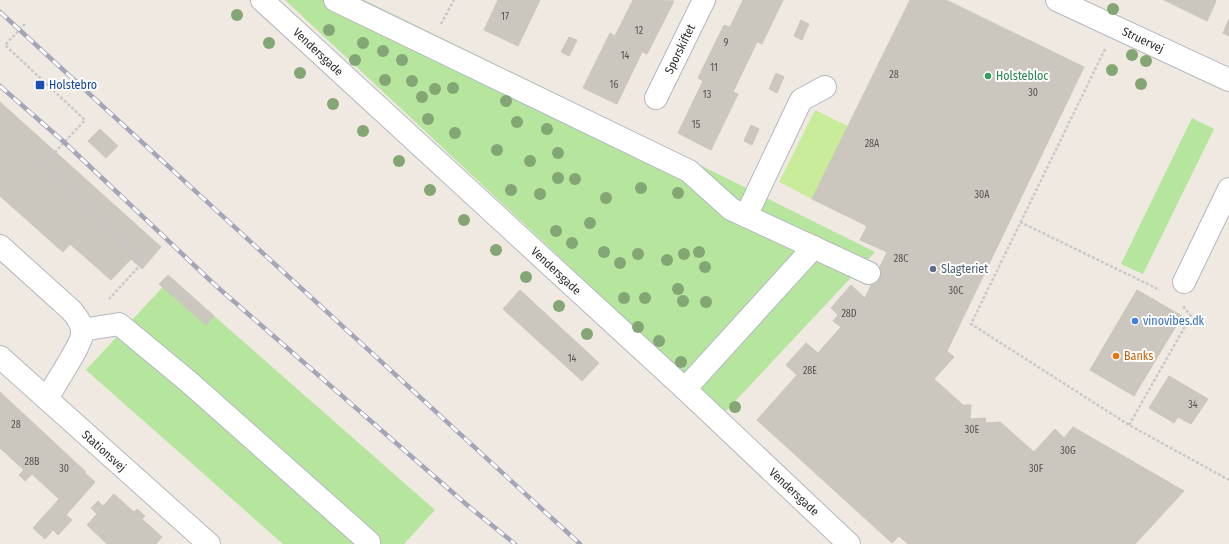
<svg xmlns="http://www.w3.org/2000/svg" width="1229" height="544" viewBox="0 0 1229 544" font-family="'Fira Sans Condensed',sans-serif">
<rect width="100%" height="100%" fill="#efe9e1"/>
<g fill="#b6e59e">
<path d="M285 0H364L559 95 875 252 725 412Z"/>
<path d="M1192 118 1214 129 1143 274 1121 264Z"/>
<path d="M171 278 435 510 404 544H283L86 370Z"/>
</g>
<path fill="#c9ec9a" d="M815 110 848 126 812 199 779 182Z"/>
<g fill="#cbc7bf" stroke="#cbc5ba">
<path d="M498 0H540L518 46 484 30Z"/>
<path d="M633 0 674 1 647 54 642 52 617 104 583 88 610 33 615 36Z"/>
<path d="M743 0H783L762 44 757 42 733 92 738 94 711 150 678 133 703 81 698 78 724 25 730 27Z"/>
<path d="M910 0H946L1084 67 947 351 954 357 934 379 963 405H971L970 419 986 418 985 423 1000 422 1034 452 1055 429 1064 438 1073 427 1184 491 1135 544H908L899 536 892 543 757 420 797 375 786 365 806 343 818 353 841 327 833 321 838 315 831 308 851 285 865 298 887 252 860 240 867 226 812 199Z"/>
<path d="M1164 0H1215L1216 1 1207 21Z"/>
<path d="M1229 19V36L1223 33Z"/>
<path d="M801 20 809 24 802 40 794 36Z"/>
<path d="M569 37 577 40 569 56 561 52Z"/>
<path d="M776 73 784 77 777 93 769 89Z"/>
<path d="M0 102 161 247 142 269 0 140Z"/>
<path d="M751 125 759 129 752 145 744 141Z"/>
<path d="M100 129 118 146 106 158 88 141Z"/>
<path d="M0 140 131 259 111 280 70 244 63 252 0 196Z"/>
<path d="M168 275 214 316 206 325 159 284Z"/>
<path d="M520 290 599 363 582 381 503 309Z"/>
<path d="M1137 290 1182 316 1134 396 1090 370Z"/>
<path d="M1169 376 1208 399 1191 424 1178 417 1174 423 1149 408Z"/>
<path d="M0 392 86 472 85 473 95 482 66 515 72 520 58 535 53 530 45 539 33 528 59 499 32 474 25 481 19 475 24 470 0 448Z"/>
<path d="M114 494 134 512 137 509 145 516 142 519 162 537 156 544H107L87 525 97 514 91 508 98 501 103 506Z"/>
</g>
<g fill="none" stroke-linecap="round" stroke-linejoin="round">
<defs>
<g id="minor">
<path d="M262 0 685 389 849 544"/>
<path d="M335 0 689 171 731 209 869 273"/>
<path d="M1057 0 1229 80"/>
<path d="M656 98 704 0"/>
<path d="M746 216 801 100 825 87"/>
<path d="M0 246 71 310C78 318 83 325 82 335 81 345 53 387 47 399"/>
<path d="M1184 282 1229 189"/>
<path d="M82 330 119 324 189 382 369 542 368 544"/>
<path d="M0 357 209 544"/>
<path d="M685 389 814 247"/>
</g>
</defs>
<use href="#minor" stroke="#b4b7c1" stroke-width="24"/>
<g stroke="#c9c9c9" stroke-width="2.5" stroke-dasharray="3 2" stroke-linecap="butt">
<path d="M25 24 5 45 85 120 42 166 144 261 109 299"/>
<path d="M441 24 454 0"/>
<path d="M1105 49 971 324 1129 425 1229 480"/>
<path d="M1020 222 1160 290"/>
<path d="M1129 425 1191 316 1183 306"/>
</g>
<use href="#minor" stroke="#fff" stroke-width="22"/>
<defs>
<g id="rail">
<path d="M0 12 580 544"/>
<path d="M0 86 64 142 215 285 467 505 515 544"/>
</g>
</defs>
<use href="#rail" stroke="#a3a6b8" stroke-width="4.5"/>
<use href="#rail" stroke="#fff" stroke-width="3" stroke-dasharray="9" stroke-linecap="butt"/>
</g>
<g fill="#84a574">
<circle cx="1113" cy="9" r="6"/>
<circle cx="237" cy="15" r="6"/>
<circle cx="329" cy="30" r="6"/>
<circle cx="269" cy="43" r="6"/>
<circle cx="363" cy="43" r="6"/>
<circle cx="383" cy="51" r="6"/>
<circle cx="1132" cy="55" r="6"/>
<circle cx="355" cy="60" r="6"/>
<circle cx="402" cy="60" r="6"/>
<circle cx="1146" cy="61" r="6"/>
<circle cx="1112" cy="70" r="6"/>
<circle cx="300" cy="73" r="6"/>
<circle cx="385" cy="80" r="6"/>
<circle cx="412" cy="81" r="6"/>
<circle cx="1141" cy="84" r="6"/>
<circle cx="453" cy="88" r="6"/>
<circle cx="435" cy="89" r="6"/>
<circle cx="422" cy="97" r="6"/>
<circle cx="506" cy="101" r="6"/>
<circle cx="333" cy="104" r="6"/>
<circle cx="428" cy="119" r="6"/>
<circle cx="517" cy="122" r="6"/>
<circle cx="547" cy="129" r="6"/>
<circle cx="363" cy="131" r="6"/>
<circle cx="455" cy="133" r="6"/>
<circle cx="497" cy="150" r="6"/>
<circle cx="558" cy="153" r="6"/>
<circle cx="399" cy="161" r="6"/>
<circle cx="530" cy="161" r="6"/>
<circle cx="558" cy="178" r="6"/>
<circle cx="575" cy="179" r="6"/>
<circle cx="641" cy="188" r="6"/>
<circle cx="430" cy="190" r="6"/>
<circle cx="511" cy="190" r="6"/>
<circle cx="678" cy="193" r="6"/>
<circle cx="540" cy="194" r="6"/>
<circle cx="606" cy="198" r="6"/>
<circle cx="464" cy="220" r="6"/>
<circle cx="590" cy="223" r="6"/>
<circle cx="556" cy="231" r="6"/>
<circle cx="572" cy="243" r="6"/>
<circle cx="496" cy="250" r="6"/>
<circle cx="604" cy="252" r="6"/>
<circle cx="699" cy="252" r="6"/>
<circle cx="638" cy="254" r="6"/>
<circle cx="684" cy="254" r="6"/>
<circle cx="667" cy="260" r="6"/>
<circle cx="620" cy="263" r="6"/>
<circle cx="705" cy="267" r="6"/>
<circle cx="526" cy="277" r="6"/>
<circle cx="678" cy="289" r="6"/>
<circle cx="624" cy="298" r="6"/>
<circle cx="645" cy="298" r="6"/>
<circle cx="683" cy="301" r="6"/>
<circle cx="706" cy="302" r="6"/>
<circle cx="559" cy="306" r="6"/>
<circle cx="638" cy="327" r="6"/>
<circle cx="587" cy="334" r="6"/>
<circle cx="659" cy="341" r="6"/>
<circle cx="681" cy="362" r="6"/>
<circle cx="735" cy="407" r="6"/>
</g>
<circle fill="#2e9e5b" stroke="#fff" stroke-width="1.5" cx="988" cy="76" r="4"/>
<rect fill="#1a4fb4" stroke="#fff" stroke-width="1.5" x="35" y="80" width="10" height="10" rx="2"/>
<circle fill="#5c6f8a" stroke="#fff" stroke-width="1.5" cx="933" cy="269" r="4"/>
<circle fill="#3f7fe0" stroke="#fff" stroke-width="1.5" cx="1135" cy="321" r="4"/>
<circle fill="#e8710a" stroke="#fff" stroke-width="1.5" cx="1116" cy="356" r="4"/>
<g text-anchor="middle" stroke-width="4" stroke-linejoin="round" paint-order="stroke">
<g font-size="10" fill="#555452">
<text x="505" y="20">17</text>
<text x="639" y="34">12</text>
<text x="726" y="46">9</text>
<text x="625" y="59">14</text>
<text x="714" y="71">11</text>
<text x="894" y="78">28</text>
<text x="614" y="88">16</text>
<text x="1033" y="96">30</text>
<text x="707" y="98">13</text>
<text x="696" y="128">15</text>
<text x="872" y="147">28A</text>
<text x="982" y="198">30A</text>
<text x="901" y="262">28C</text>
<text x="956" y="294">30C</text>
<text x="849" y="317">28D</text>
<text x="572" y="362">14</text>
<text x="810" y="374">28E</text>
<text x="1193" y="408">34</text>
<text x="16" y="428">28</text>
<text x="972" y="433">30E</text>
<text x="1068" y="454">30G</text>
<text x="32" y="465">28B</text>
<text x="64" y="472">30</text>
<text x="1036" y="472">30F</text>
</g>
<g font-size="12" fill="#2e2e2e" stroke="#fff">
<text transform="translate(1143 40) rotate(25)" y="4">Struervej</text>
<text transform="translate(680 49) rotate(-64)" y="4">Sporskiftet</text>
<text transform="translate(318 52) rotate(43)" y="4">Vendersgade</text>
<text transform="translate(556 271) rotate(43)" y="4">Vendersgade</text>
<text transform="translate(104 451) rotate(42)" y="4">Stationsvej</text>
<text transform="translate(794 492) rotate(43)" y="4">Vendersgade</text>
</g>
<g font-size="12" fill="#27864d" stroke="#fff" text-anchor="start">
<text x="996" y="80">Holstebloc</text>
</g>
<g font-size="12" fill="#164399" stroke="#fff" text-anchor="start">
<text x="49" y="89">Holstebro</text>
</g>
<g font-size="12" fill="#4e5e75" stroke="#fff" text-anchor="start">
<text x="941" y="273">Slagteriet</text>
</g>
<g font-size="12" fill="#366cbe" stroke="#fff" text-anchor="start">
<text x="1143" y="325">vinovibes.dk</text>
</g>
<g font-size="12" fill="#c56008" stroke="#fff" text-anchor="start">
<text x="1124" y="360">Banks</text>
</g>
</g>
</svg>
